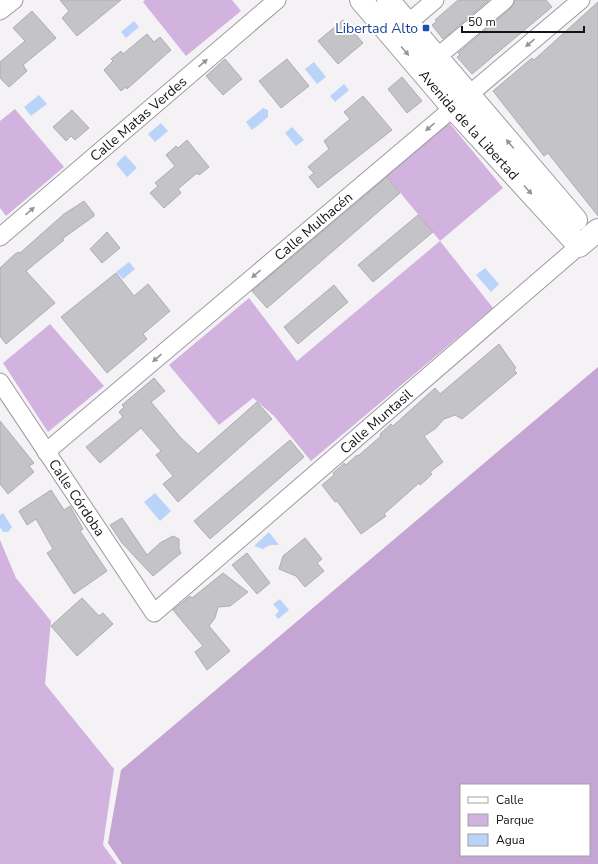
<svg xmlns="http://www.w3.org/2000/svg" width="598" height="864" viewBox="0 0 598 864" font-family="'Nunito Sans',sans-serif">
<rect width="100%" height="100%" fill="#f5f2f6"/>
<g fill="#d2b3e0">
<path d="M145 0H232L241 11 186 56 143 2Z"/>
<path d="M15 109 64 167 6 216 0 208V121Z"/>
<path d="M447 120 503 188 440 241 493 308 311 461 274 416 253 398 219 425 169 365 249 298 297 361 440 241 384 173Z"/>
<path d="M50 324 104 386 48 432 3 363Z"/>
<path d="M0 540 16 578 51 621 45 684 114 769 103 845 117 864H0Z"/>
</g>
<path fill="#c5a5d3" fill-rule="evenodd" d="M598 367V864H122L108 843 121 770ZM461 785H589V855H461Z"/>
<g fill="#bad4f9">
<path d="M134 21 139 27 126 38 121 32Z"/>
<path d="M314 62 326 77 317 84 305 69Z"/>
<path d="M344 84 349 90 335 102 330 96Z"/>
<path d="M39 95 47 104 31 116 24 107Z"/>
<path d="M263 108 268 110V117L252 130 246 122Z"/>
<path d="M161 123 168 131 155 142 148 134Z"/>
<path d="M292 127 304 140 296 146 285 133Z"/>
<path d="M125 155 137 168 127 177 116 164Z"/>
<path d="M129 262 135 269 123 279 116 272Z"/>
<path d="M485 268 499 284 491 292 476 275Z"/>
<path d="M155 493 171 511 160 521 144 502Z"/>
<path d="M3 513 12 527 8 532H3L0 527V515Z"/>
<path d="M269 532 279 545H270L263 549 254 546Z"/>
<path d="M280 599 289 610 278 619 275 615 279 611 273 604Z"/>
</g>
<g fill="#c4c3c8" stroke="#aeadb1">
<path d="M60 0H121L77 36 62 18 69 11Z"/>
<path d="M458 0H489L443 39 432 25 437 21 435 20Z"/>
<path d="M515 0H546L552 7 472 74 457 57 460 55 458 53 511 8Z"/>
<path d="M598 2V216L548 153 544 156 493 91 532 58 534 60Z"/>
<path d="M32 11 56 38 23 65 27 71 9 87 0 78V62L25 41 13 28Z"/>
<path d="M343 20 363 43 338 64 318 41Z"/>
<path d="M147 34 154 42 160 37 171 50 127 89 126 87 121 91 104 70 113 61 111 59 121 51 123 54Z"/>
<path d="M225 59 242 79 223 95 206 76Z"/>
<path d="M287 59 309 86 281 108 259 81Z"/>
<path d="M402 77 422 101 407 113 388 89Z"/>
<path d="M363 96 392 130 318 188 309 177 314 173 308 167 329 149 324 141 350 119 344 112Z"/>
<path d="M72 110 89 128 75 140 71 136 66 141 53 127Z"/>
<path d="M187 140 209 167 199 175 197 173 178 189 181 193 164 208 150 193 158 186 155 183 175 166 166 155 176 146 178 148Z"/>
<path d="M387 177 400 193 267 308 252 291Z"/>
<path d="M84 201 94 214V216L62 239 64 240 26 271 55 303 6 344 0 336V268L15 254 19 252 20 253 64 214Z"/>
<path d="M418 215 433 232 373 282 358 265Z"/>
<path d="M107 232 120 248 102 263 90 249Z"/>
<path d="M116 273 134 296 148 284 170 311 143 334 147 339 107 373 61 317Z"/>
<path d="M334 285 348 302 298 344 284 327Z"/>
<path d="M499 344 516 368 514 370 517 373 462 419 455 415 444 419 435 429 424 436 443 462 430 472 432 474 426 480 420 485 419 483 384 514 386 516 379 521 361 534 337 501 335 502 322 485 334 475 333 473 339 468 344 463 346 465 357 455 358 456 381 436 380 434 391 424 393 426 435 388 440 394Z"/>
<path d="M154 378 165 391 151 402 180 437 198 454 257 402 272 419 178 502 163 484 173 476 156 455 161 451 141 428 100 463 86 447 123 417 119 412 124 407 122 405Z"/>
<path d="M0 421 34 463 29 466 34 472 8 494 0 484Z"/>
<path d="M290 440 304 457 210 539 194 521Z"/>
<path d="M51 490 64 510 70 506 83 529 80 531 107 571 74 594 47 553 53 549 36 519 27 525 19 511Z"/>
<path d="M122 518 147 555 160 543 173 536 179 539V549L181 553 153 576 122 543 110 525Z"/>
<path d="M305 538 322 559 317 563 324 571 305 587 296 576 279 569 283 556Z"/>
<path d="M247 553 270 583 257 594 232 565Z"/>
<path d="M223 573 248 592 230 606 218 607 215 618 209 626 230 651 207 670 195 652 203 646 173 610 190 596 192 598Z"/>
<path d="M82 598 99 616 103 613 113 624 77 656 51 626Z"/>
</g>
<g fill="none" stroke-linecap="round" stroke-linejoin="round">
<defs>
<g id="minor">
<path d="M0 11 14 0"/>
<path d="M408 23 435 0"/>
<path d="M436 58 505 0"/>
<path id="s1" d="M0 237 277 0"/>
<path id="s2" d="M0 382 154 613 579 246"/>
<path id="s3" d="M46 452 581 0"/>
</g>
<g id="tertiary">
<path id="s4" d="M361 0 453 108 579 246 598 230"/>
<path d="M388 0 576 220"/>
</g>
</defs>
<use href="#minor" stroke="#9d9a9e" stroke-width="19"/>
<use href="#tertiary" stroke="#9d9a9e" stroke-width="24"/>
<use href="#minor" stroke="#fff" stroke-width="17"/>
<use href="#tertiary" stroke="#fff" stroke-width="22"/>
</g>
<defs><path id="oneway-solid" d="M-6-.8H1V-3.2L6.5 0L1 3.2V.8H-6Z"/></defs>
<g fill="#969596">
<use href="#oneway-solid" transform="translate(530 43) rotate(140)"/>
<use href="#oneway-solid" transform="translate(405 51) rotate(49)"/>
<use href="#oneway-solid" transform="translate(203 63) rotate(-41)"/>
<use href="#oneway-solid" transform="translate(430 127) rotate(140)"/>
<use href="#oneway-solid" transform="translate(510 144) rotate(-130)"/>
<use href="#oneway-solid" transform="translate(528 190) rotate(48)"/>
<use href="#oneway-solid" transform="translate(30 211) rotate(-41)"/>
<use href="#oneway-solid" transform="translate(256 274) rotate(140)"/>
<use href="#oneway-solid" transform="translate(157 358) rotate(140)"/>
</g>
<rect fill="#1a4fb4" stroke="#fff" stroke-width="1.5" x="422" y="24" width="8" height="8" rx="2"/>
<g text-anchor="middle" stroke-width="4" stroke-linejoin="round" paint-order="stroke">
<g font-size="14" fill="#164399" stroke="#fff" text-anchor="end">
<text x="418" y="33">Libertad Alto</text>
</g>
<g font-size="14" fill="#151415" stroke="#fff">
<text dy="5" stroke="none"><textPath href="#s1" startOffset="182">Calle Matas Verdes</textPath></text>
<text dy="5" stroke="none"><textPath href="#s4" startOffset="165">Avenida de la Libertad</textPath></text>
<text dy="5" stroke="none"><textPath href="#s3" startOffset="350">Calle Mulhacén</textPath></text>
<text dy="5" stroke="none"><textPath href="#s2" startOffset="571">Calle Muntasil</textPath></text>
<text dy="5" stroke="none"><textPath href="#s2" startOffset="139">Calle Córdoba</textPath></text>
</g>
</g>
<rect x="460" y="784" width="130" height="72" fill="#ffffff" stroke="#a1a1a1"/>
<rect x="468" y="797" width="20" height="6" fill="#ffffff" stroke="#a1a1a1"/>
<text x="496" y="804" font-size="12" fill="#151415">Calle</text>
<rect x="468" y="814" width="20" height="12" fill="#d2b3e0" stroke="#a1a1a1"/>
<text x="496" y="824" font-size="12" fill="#151415">Parque</text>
<rect x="468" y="834" width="20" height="12" fill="#bad4f9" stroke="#a1a1a1"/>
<text x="496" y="844" font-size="12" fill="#151415">Agua</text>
<path d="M462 26v6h122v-6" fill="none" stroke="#151415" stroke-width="2"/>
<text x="468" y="26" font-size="12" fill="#151415" stroke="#ffffff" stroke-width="3" paint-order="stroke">50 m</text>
</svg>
